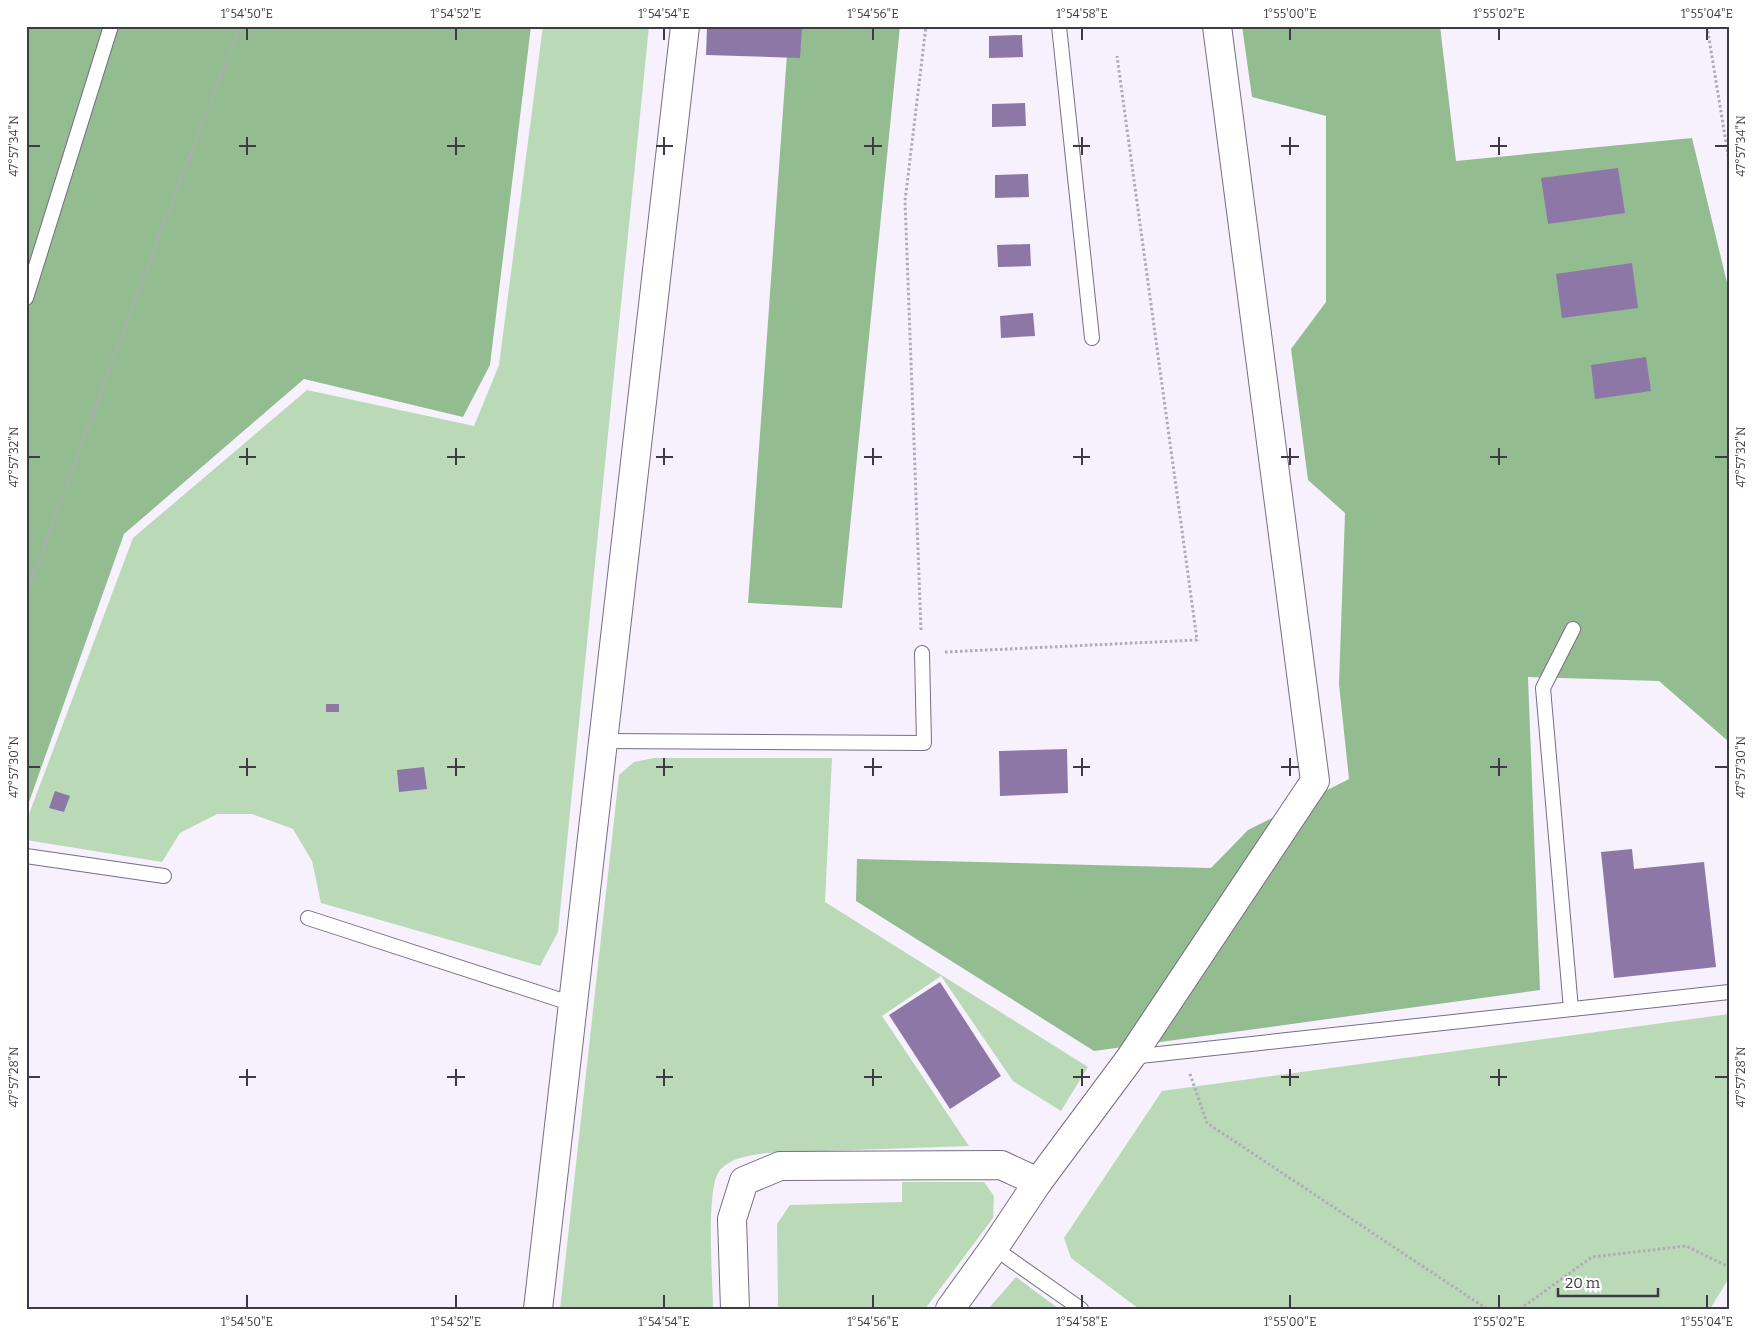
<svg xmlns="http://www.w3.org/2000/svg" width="1755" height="1335" viewBox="0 0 1755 1335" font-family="Bitter,serif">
<rect width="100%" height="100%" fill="#f7f1fe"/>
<g fill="#badab7">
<path d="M543 26H649L558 932 540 966 321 903 312 861 293 829 252 814H217L180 833 162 862 26 840V822L133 538 307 390 474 426 499 365Z"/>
<path d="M654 758H832L825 902 1088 1067 1061 1111 1013 1081 941 976 882 1016 969 1146 766 1153C749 1156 732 1157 720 1170 705 1187 713 1283 713 1309H560L619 775 634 762Z"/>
<path d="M1729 1014V1278L1710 1309H1139L1071 1258 1064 1238 1162 1091Z"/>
<path d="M902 1182H984L994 1196 993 1218 925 1309H778L777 1224 790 1205 902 1202Z"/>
<path d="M1016 1277 1059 1309H988Z"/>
</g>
<g fill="#94bc91">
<path d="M26 26H531L490 365 463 417 304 379 124 534 28 805 26 804Z"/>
<path d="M789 26H900L842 608 748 603Z"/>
<path d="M1242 26H1440L1456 161 1692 138 1729 291V742L1659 681 1528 677 1540 990 1094 1051 856 901 857 859 1211 868 1248 830 1349 779 1339 684 1345 513 1308 480 1291 349 1326 302V116L1252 97Z"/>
</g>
<g fill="#8d77a6">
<path d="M707 26H802L800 58 706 55Z"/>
<path d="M1022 35 1023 57 989 58V36Z"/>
<path d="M1025 103 1026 126 992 127V104Z"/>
<path d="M1618 168 1625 213 1548 224 1541 178Z"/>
<path d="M1028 174 1029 197 995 198V175Z"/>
<path d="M1030 244 1031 266 998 267 997 245Z"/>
<path d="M1632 263 1638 308 1562 318 1556 274Z"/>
<path d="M1033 313 1035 336 1001 338 1000 316Z"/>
<path d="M1646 357 1651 391 1595 399 1591 365Z"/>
<rect x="326" y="704" width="13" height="8"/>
<path d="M1067 749 1068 793 1000 796 999 751Z"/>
<path d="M424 767 427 789 399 792 397 770Z"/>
<path d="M55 791 70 796 64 812 49 808Z"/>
<path d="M1632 849 1634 869 1704 862 1716 967 1614 978 1601 852Z"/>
<path d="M940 982 1001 1076 950 1109 889 1015Z"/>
</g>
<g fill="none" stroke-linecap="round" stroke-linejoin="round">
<defs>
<g id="service">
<path d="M1059 26 1092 338"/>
<path d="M26 298 111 26"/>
<path d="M603 741 924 743 922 653"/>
<path d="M26 856 164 876"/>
<path d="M308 918 573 1004"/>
<path d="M1571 1009 1543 688 1573 629"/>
<path d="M1131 1057 1729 992"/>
<path d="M994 1248 1081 1309"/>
</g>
<g id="minor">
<path d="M538 1309 685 26"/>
<path d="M735 1309 732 1219 744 1181 780 1166 1001 1165 1038 1182"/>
<path d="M950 1309 994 1248 1038 1182 1131 1057 1315 781 1217 26"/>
</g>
</defs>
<use href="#service" stroke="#776e82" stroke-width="16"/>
<use href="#minor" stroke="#776e82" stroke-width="30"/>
<g stroke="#b0abb7" stroke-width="3" stroke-dasharray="2.5 2.5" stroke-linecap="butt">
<path d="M1707 26 1729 161"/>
<path d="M26 595 154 249 240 26"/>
<path d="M921 630 905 201 926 26"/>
<path d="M945 652 1197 640 1117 56"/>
<path d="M1190 1074 1207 1123 1487 1309"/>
<path d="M1520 1309 1592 1257 1686 1246 1729 1267"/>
</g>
<use href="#service" stroke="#fff" stroke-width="14"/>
<use href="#minor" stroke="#fff" stroke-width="28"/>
</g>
<path fill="none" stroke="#3e3a43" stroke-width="2" d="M247 28V40M456 28V40M664 28V40M873 28V40M1082 28V40M1290 28V40M1499 28V40M1707 28V40M247 137V155M456 137V155M664 137V155M873 137V155M1082 137V155M1290 137V155M1499 137V155M28 146H40M239 146H256M447 146H465M656 146H673M864 146H882M1073 146H1090M1281 146H1299M1490 146H1507M1715 146H1728M247 448V465M456 448V465M664 448V465M873 448V465M1082 448V465M1290 448V465M1499 448V465M28 457H40M239 457H256M447 457H465M656 457H673M864 457H882M1073 457H1090M1281 457H1299M1490 457H1507M1715 457H1728M247 758V776M456 758V776M664 758V776M873 758V776M1082 758V776M1290 758V776M1499 758V776M28 767H40M239 767H256M447 767H465M656 767H673M864 767H882M1073 767H1090M1281 767H1299M1490 767H1507M1715 767H1728M247 1069V1086M456 1069V1086M664 1069V1086M873 1069V1086M1082 1069V1086M1290 1069V1086M1499 1069V1086M28 1077H40M239 1077H256M447 1077H465M656 1077H673M864 1077H882M1073 1077H1090M1281 1077H1299M1490 1077H1507M1715 1077H1728M247 1295V1308M456 1295V1308M664 1295V1308M873 1295V1308M1082 1295V1308M1290 1295V1308M1499 1295V1308M1707 1295V1308"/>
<rect width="1755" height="1335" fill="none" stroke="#ffffff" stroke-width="55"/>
<path d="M1558 1288v8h100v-8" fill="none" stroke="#3e3a43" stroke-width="2.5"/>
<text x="1565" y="1288" font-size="15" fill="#3e3a43" stroke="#ffffff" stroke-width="4" paint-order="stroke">20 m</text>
<rect x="28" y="28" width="1700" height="1280" fill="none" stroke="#3e3a43" stroke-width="2"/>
<g font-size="12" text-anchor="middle" fill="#3e3a43">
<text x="247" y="18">1°54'50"E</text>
<text x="456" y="18">1°54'52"E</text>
<text x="664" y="18">1°54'54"E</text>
<text x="873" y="18">1°54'56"E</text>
<text x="1082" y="18">1°54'58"E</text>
<text x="1290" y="18">1°55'00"E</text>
<text x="1499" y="18">1°55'02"E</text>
<text x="1707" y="18">1°55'04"E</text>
<text transform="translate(14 146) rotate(-90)" y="4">47°57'34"N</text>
<text transform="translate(1741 146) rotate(-90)" y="4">47°57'34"N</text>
<text transform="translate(14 457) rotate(-90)" y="4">47°57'32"N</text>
<text transform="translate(1741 457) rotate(-90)" y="4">47°57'32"N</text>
<text transform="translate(14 767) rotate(-90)" y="4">47°57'30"N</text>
<text transform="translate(1741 767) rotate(-90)" y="4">47°57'30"N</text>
<text transform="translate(14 1077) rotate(-90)" y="4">47°57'28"N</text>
<text transform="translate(1741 1077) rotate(-90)" y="4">47°57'28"N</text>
<text x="247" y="1326">1°54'50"E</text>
<text x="456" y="1326">1°54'52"E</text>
<text x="664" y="1326">1°54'54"E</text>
<text x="873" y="1326">1°54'56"E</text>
<text x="1082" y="1326">1°54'58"E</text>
<text x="1290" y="1326">1°55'00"E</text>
<text x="1499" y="1326">1°55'02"E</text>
<text x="1707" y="1326">1°55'04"E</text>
</g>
</svg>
